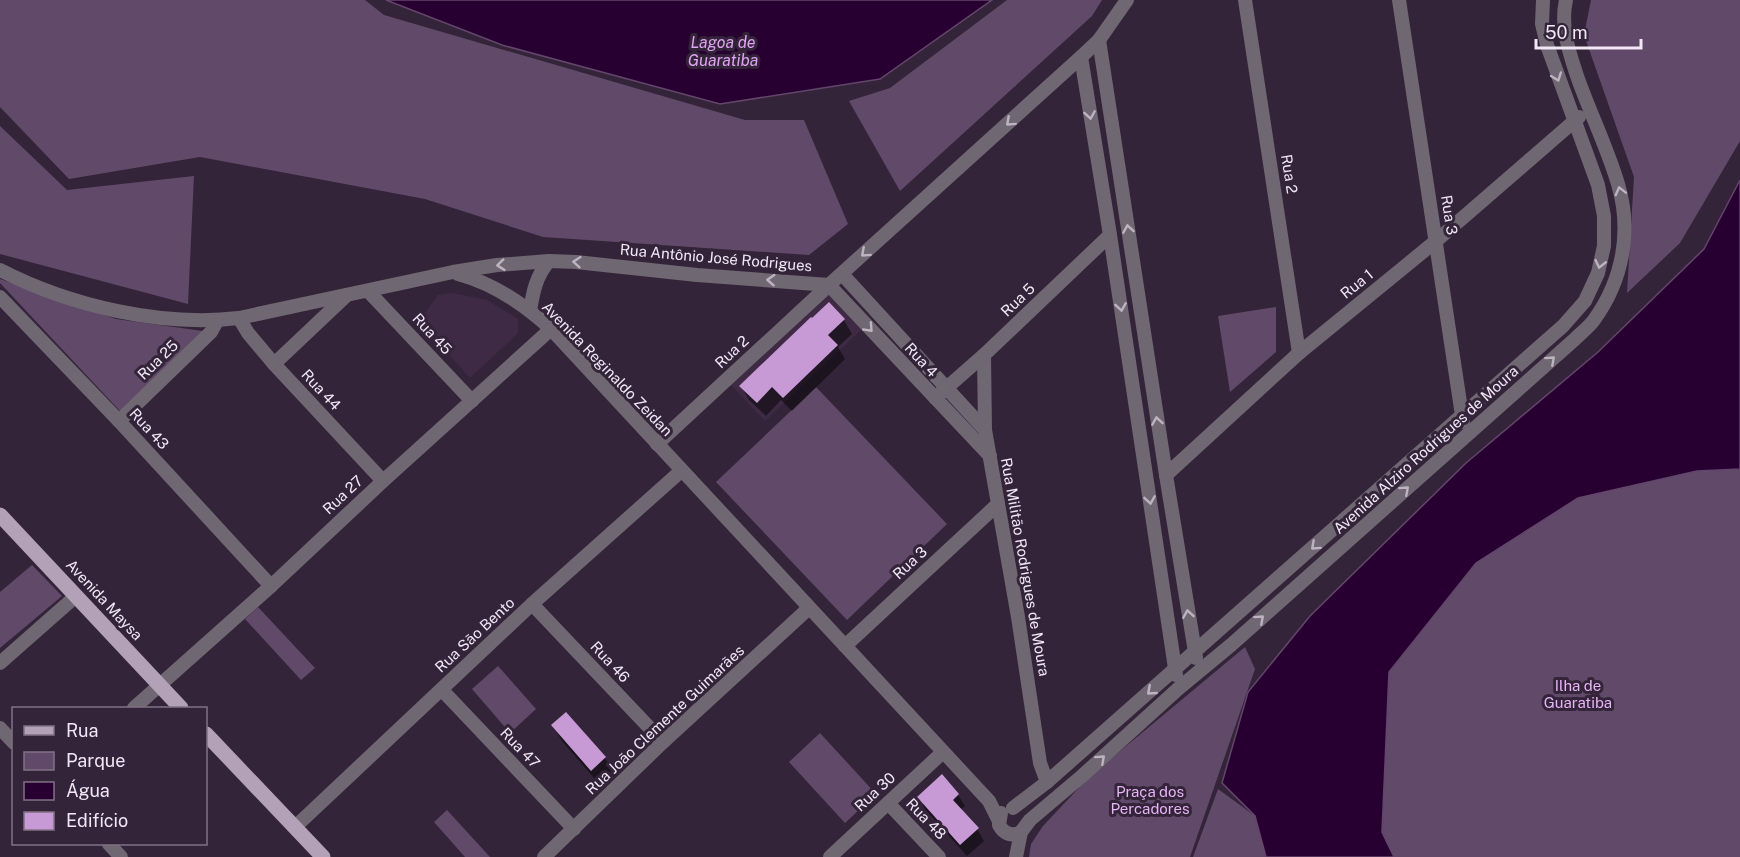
<svg xmlns="http://www.w3.org/2000/svg" width="1740" height="857" viewBox="0 0 1740 857" font-family="'Public Sans',sans-serif">
<rect width="100%" height="100%" fill="#342439"/>
<g fill="#3f2a45">
<path d="M829 291 863 328 765 421 730 384Z"/>
<path d="M453 293 487 300 518 319V333L470 378 423 326 425 313 438 295Z"/>
</g>
<g fill="#614969">
<path d="M0 0H365L384 15 745 120H804L848 224 809 255 543 237 425 199 200 157 69 179 0 107Z"/>
<path d="M1007 0H1102L1092 16 900 191 849 101 890 88Z"/>
<path d="M1591 0H1740V141L1680 243 1627 293 1634 177 1584 35Z"/>
<path d="M0 126 67 190 194 176 188 304 0 254Z"/>
<path d="M0 279 116 319 203 331 120 411 0 283Z"/>
<path d="M1276 307V352L1230 392 1218 316Z"/>
<path d="M816 387 947 524 847 620 716 482Z"/>
<path d="M1740 469V857H1394L1382 832 1389 672 1476 563 1578 498 1697 471Z"/>
<path d="M32 565 62 596 0 648V592Z"/>
<path d="M258 607 315 668 301 680 245 619Z"/>
<path d="M1245 647 1255 669 1190 857H1029L1031 844 1043 826 1089 777Z"/>
<path d="M498 666 536 709 510 733 472 689Z"/>
<path d="M820 733 876 794 845 823 789 762Z"/>
<path d="M1218 789 1255 816 1266 857H1193Z"/>
<path d="M447 810 490 857H465L434 822Z"/>
</g>
<g fill="#270031" stroke="#64456c" stroke-width="1.5">
<path d="M386 0H992L880 79 720 104 502 45Z"/>
<path d="M1740 180V469L1697 471 1578 498 1476 563 1389 672 1382 832 1394 857H1266L1255 816 1222 783 1248 692 1310 616 1466 463 1598 352 1704 249Z"/>
</g>
<g fill="#0007">
<path d="M844 320 852 334 838 347 845 359 792 411 781 400 766 416 749 400 741 386Z"/>
<path d="M553 726 605 758 614 773 600 785 562 741Z"/>
<path d="M958 795 965 806 960 810 977 829 984 841 967 856 925 809 919 797Z"/>
</g>
<g fill="#c79ad5">
<path d="M829 302 845 319 828 335 838 345 783 398 772 387 757 403 739 386 811 317 812 318Z"/>
<path d="M566 712 606 757 591 771 551 725Z"/>
<path d="M942 774 959 794 953 800 979 828 960 845 917 797Z"/>
</g>
<g fill="none" stroke-linecap="round" stroke-linejoin="round">
<g stroke="#6f6772" stroke-width="14">
<path d="M1245 0 1299 353"/>
<path d="M1399 0 1463 422"/>
<path d="M1099 40 1166 475 1196 658"/>
<path d="M1081 57 1110 235 1176 675"/>
<path d="M0 270C70 306 161 327 239 318L453 272 497 265 549 261 576 262 697 275 829 285"/>
<path d="M458 274C492 283 525 305 551 329L989 801 999 821"/>
<path d="M842 274 985 430"/>
<path d="M829 285 990 456"/>
<path d="M368 291 472 401"/>
<path d="M0 297 119 421 271 586"/>
<path d="M530 311C533 292 536 276 549 261"/>
<path d="M239 318 248 333 274 364 383 481"/>
<path d="M984 355 985 430 1018 617 1040 763 1047 782"/>
<path d="M274 364 347 295"/>
<path d="M935 398 984 355 1110 235"/>
<path d="M119 421 211 332 217 321"/>
<path d="M657 444 829 285 1081 57 1099 40 1127 0"/>
<path d="M1166 475 1299 353 1436 241 1579 117"/>
<path d="M532 604 663 742"/>
<path d="M845 646 998 504"/>
<path d="M0 663 76 596"/>
<path d="M442 690 574 829"/>
<path d="M134 708 271 586 383 481 551 329"/>
<path d="M0 728 14 743"/>
<path d="M888 803 939 857"/>
<path d="M1013 808 1047 782 1563 326 1585 301 1598 273 1604 246V216L1598 185 1547 45 1542 24 1543 0"/>
<path d="M1001 813 999 825C1004 834 1012 837 1021 832"/>
<path d="M295 827 532 604 681 471"/>
<path d="M109 844 121 857"/>
<path d="M544 857 663 742 809 608"/>
<path d="M830 857 943 752"/>
<path d="M1016 857 1021 832 1030 820 1082 776 1179 688 1231 645 1575 339C1581 333 1589 327 1594 320 1623 280 1632 231 1618 184 1607 147 1590 113 1577 76 1569 51 1560 27 1566 0"/>
</g>
<g stroke="#b3a1b8" stroke-width="15">
<path d="M0 515 181 708"/>
<path d="M206 734 323 857"/>
</g>
</g>
<defs><path id="oneway-chevron" d="M-2-3.5L2.5 0L-2 3.5" fill="none" stroke-width="1.6" stroke-linecap="round" stroke-linejoin="round" transform="scale(1.5)"/></defs>
<g stroke="#beb4c1">
<use href="#oneway-chevron" transform="translate(1557 77) rotate(70)"/>
<use href="#oneway-chevron" transform="translate(1090 115) rotate(81)"/>
<use href="#oneway-chevron" transform="translate(1010 122) rotate(138)"/>
<use href="#oneway-chevron" transform="translate(1620 191) rotate(-104)"/>
<use href="#oneway-chevron" transform="translate(1128 229) rotate(-99)"/>
<use href="#oneway-chevron" transform="translate(865 253) rotate(138)"/>
<use href="#oneway-chevron" transform="translate(577 262) rotate(-175)"/>
<use href="#oneway-chevron" transform="translate(1600 264) rotate(103)"/>
<use href="#oneway-chevron" transform="translate(501 265) rotate(174)"/>
<use href="#oneway-chevron" transform="translate(771 280) rotate(-176)"/>
<use href="#oneway-chevron" transform="translate(1121 307) rotate(81)"/>
<use href="#oneway-chevron" transform="translate(869 328) rotate(47)"/>
<use href="#oneway-chevron" transform="translate(1551 360) rotate(-42)"/>
<use href="#oneway-chevron" transform="translate(1157 421) rotate(-99)"/>
<use href="#oneway-chevron" transform="translate(1405 490) rotate(-42)"/>
<use href="#oneway-chevron" transform="translate(1150 500) rotate(81)"/>
<use href="#oneway-chevron" transform="translate(1315 546) rotate(138)"/>
<use href="#oneway-chevron" transform="translate(1188 614) rotate(-99)"/>
<use href="#oneway-chevron" transform="translate(1260 619) rotate(-42)"/>
<use href="#oneway-chevron" transform="translate(1151 691) rotate(139)"/>
<use href="#oneway-chevron" transform="translate(1101 759) rotate(-42)"/>
</g>
<g text-anchor="middle" stroke-width="6" stroke-linejoin="round" paint-order="stroke">
<g font-size="15" fill="#f2e7f6" stroke="#342439">
<text transform="translate(1289 174) rotate(81)" y="5">Rua 2</text>
<text transform="translate(1449 215) rotate(81)" y="5">Rua 3</text>
<text transform="translate(716 258) rotate(5)" y="5">Rua Antônio José Rodrigues</text>
<text transform="translate(1357 284) rotate(-39)" y="5">Rua 1</text>
<text transform="translate(1018 300) rotate(-44)" y="5">Rua 5</text>
<text transform="translate(432 334) rotate(47)" y="5">Rua 45</text>
<text transform="translate(732 352) rotate(-43)" y="5">Rua 2</text>
<text transform="translate(158 360) rotate(-44)" y="5">Rua 25</text>
<text transform="translate(921 360) rotate(47)" y="5">Rua 4</text>
<text transform="translate(607 369) rotate(46)" y="5">Avenida Reginaldo Zeidan</text>
<text transform="translate(321 390) rotate(47)" y="5">Rua 44</text>
<text transform="translate(149 429) rotate(47)" y="5">Rua 43</text>
<text transform="translate(1426 450) rotate(-42)" y="5">Avenida Alziro Rodrigues de Moura</text>
<text transform="translate(343 495) rotate(-43)" y="5">Rua 27</text>
<text transform="translate(910 563) rotate(-43)" y="5">Rua 3</text>
<text transform="translate(1025 567) rotate(80)" y="5">Rua Militão Rodrigues de Moura</text>
<text transform="translate(104 600) rotate(47)" y="5">Avenida Maysa</text>
<text transform="translate(475 635) rotate(-43)" y="5">Rua São Bento</text>
<text transform="translate(610 662) rotate(47)" y="5">Rua 46</text>
<text transform="translate(665 720) rotate(-43)" y="5">Rua João Clemente Guimarães</text>
<text transform="translate(520 748) rotate(46)" y="5">Rua 47</text>
<text transform="translate(875 792) rotate(-43)" y="5">Rua 30</text>
<text transform="translate(926 819) rotate(46)" y="5">Rua 48</text>
</g>
<g font-size="15" fill="#e6b5f5" stroke="#342439">
<text x="1578" y="691">Ilha de<tspan x="1578" dy="17">Guaratiba</tspan></text>
<text x="1150" y="797">Praça dos<tspan x="1150" dy="17">Percadores</tspan></text>
</g>
<g font-size="16" font-style="italic" fill="#e0a3f3" stroke="#342439">
<text x="723" y="48">Lagoa de<tspan x="723" dy="18">Guaratiba</tspan></text>
</g>
</g>
<rect x="12" y="707" width="195" height="138" fill="#342439" stroke="#807285" stroke-width="1.5"/>
<rect x="24" y="726" width="30" height="9" fill="#b3a1b8" stroke="#807285" stroke-width="1.5"/>
<text x="66" y="737" font-size="18" fill="#f2e7f6">Rua</text>
<rect x="24" y="752" width="30" height="18" fill="#614969" stroke="#807285" stroke-width="1.5"/>
<text x="66" y="767" font-size="18" fill="#f2e7f6">Parque</text>
<rect x="24" y="782" width="30" height="18" fill="#270031" stroke="#807285" stroke-width="1.5"/>
<text x="66" y="797" font-size="18" fill="#f2e7f6">Água</text>
<rect x="24" y="812" width="30" height="18" fill="#c79ad5" stroke="#807285" stroke-width="1.5"/>
<text x="66" y="827" font-size="18" fill="#f2e7f6">Edifício</text>
<path d="M1536 39v9h105v-9" fill="none" stroke="#f2e7f6" stroke-width="3"/>
<text x="1545" y="39" font-size="18" fill="#f2e7f6" stroke="#342439" stroke-width="4.5" paint-order="stroke">50 m</text>
</svg>
